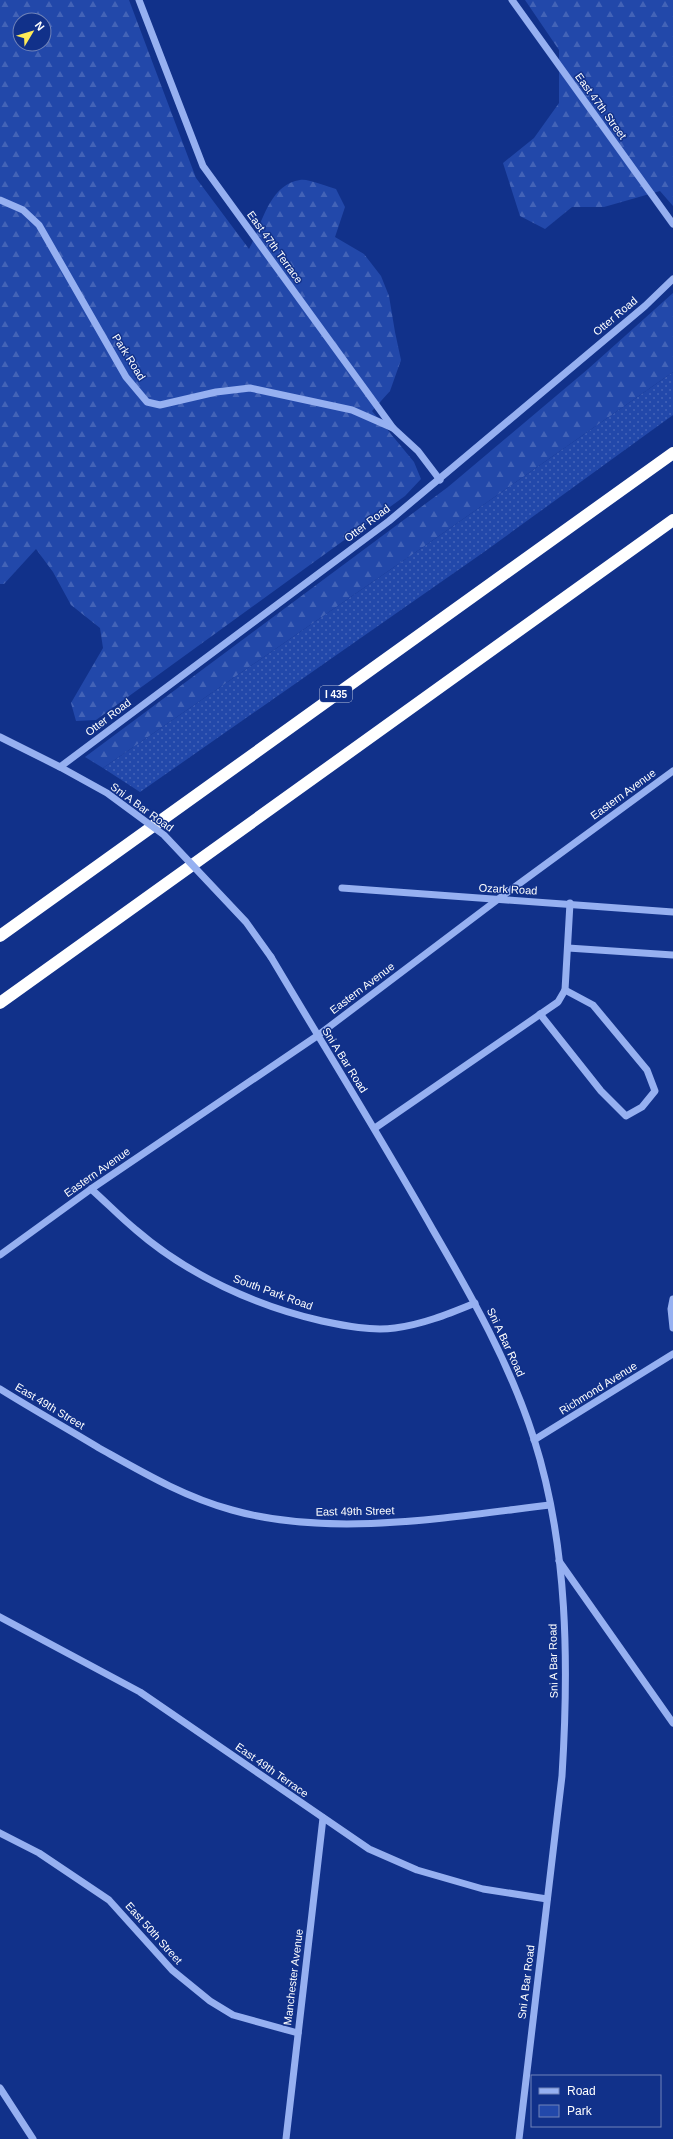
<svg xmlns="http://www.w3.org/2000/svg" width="673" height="2139" viewBox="0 0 673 2139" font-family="Arial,sans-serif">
<defs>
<pattern id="green-dots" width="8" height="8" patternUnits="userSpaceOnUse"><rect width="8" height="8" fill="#2248aa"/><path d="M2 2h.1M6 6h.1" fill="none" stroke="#4363b7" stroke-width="1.8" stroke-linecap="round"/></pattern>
<pattern id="forest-firs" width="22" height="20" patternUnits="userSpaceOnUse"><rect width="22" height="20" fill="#2248aa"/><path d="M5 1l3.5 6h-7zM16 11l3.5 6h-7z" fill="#4363b7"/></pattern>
</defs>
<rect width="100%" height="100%" fill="#11318a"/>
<path fill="url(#green-dots)" d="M673 372V415L484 552 140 792 103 768 426 545Z"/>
<g fill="url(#forest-firs)" fill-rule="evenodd">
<path d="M0 0H129L196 178 249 249C262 226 268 185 300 180 307 178 328 187 336 189L345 207 335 237 364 254 381 276 389 296 395 332 401 360 390 391 372 411 414 462 421 479 405 496 96 720 76 721 71 703 103 648 100 628 71 605 53 572 36 549 4 584H0ZM20 20H44V44H20Z"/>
<path d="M525 0H673V206L660 191 604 207H572L545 229 520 216 503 163 534 138 559 103V50Z"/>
<path d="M673 293V372L426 545 103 768 85 757 448 487 588 369Z"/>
</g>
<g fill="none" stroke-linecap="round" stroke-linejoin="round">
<g stroke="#96b0f1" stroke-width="7">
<path d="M139 0 203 166 393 428 418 451 440 480"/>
<path d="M512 0 673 224"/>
<path d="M0 200 23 210 39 225 126 377 147 402 160 405 216 392 250 388 352 410 393 428"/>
<path d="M0 737 60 767 389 521 645 306 673 279"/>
<path d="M342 888 673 912"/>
<path d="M568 948 673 955"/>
<path d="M271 957C325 1048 381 1138 433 1230 472 1297 510 1364 534 1439 568 1546 569 1664 562 1776L519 2139"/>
<path d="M540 1014 601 1091 626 1116 642 1107 655 1091 647 1070 593 1005 565 990"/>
<path d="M375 1128 558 1002 565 990 570 903"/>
<path d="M91 1189C106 1202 120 1217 136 1230 188 1275 256 1306 322 1321 346 1326 371 1331 395 1328 424 1324 448 1314 475 1303"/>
<path d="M0 1255 91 1189 317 1036 497 900 673 771"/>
<path d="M673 1299 671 1309 673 1328"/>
<path d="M0 1389C32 1409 66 1428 99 1448 142 1472 184 1497 232 1510 330 1538 451 1517 550 1505"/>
<path d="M534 1440 673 1354"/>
<path d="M559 1561 673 1723"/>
<path d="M0 1617 140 1692 369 1849 417 1870 483 1889 547 1899"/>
<path d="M0 1833 39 1853 109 1900 172 1970 210 2001 233 2015 298 2033"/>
<path d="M0 2088 33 2139"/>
<path d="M286 2139 323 1818"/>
</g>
<g stroke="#fff" stroke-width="12">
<path d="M0 936 673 453"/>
<path d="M0 1003 673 520"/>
</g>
<path stroke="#96b0f1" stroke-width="7" d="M60 767 107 793 164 835 246 922 271 957"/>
</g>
<g text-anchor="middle" stroke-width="3" stroke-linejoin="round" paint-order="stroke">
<rect fill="#11318a" stroke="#b8c1dc" stroke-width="1" x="320" y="686" width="32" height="16" rx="3"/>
<g font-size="10" font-weight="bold" fill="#fff">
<text x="336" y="698">I 435</text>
</g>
<g font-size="11" fill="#fff" stroke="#11318a">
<text transform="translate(601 106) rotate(54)" y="4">East 47th Street</text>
<text transform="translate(275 247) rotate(54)" y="4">East 47th Terrace</text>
<text transform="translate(615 316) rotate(-40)" y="4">Otter Road</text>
<text transform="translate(129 357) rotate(58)" y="4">Park Road</text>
<text transform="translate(367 523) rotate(-37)" y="4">Otter Road</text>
<text transform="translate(108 717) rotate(-37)" y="4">Otter Road</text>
<text transform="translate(623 794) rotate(-36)" y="4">Eastern Avenue</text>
<text transform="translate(142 807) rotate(36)" y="4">Sni A Bar Road</text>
<text transform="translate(508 889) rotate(3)" y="4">Ozark Road</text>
<text transform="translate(362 988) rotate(-37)" y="4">Eastern Avenue</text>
<text transform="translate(345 1060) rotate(58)" y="4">Sni A Bar Road</text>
<text transform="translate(97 1172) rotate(-35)" y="4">Eastern Avenue</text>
<text transform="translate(273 1292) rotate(20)" y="4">South Park Road</text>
<text transform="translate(506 1342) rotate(65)" y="4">Sni A Bar Road</text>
<text transform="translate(598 1388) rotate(-32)" y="4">Richmond Avenue</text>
<text transform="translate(50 1406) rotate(31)" y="4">East 49th Street</text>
<text transform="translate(355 1511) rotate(-1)" y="4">East 49th Street</text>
<text transform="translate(553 1661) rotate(-91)" y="4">Sni A Bar Road</text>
<text transform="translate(272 1770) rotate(35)" y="4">East 49th Terrace</text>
<text transform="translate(154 1933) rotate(48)" y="4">East 50th Street</text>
<text transform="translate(293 1977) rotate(-83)" y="4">Manchester Avenue</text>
<text transform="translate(526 1982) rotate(-83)" y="4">Sni A Bar Road</text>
</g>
</g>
<rect x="531" y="2075" width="130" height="52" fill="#11318a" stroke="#7083b9"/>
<rect x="539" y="2088" width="20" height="6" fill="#96b0f1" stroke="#7083b9"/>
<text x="567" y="2095" font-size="12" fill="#ffffff">Road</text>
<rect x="539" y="2105" width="20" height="12" fill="#2248aa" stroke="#7083b9"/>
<text x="567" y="2115" font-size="12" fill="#ffffff">Park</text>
<g transform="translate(32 32) rotate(52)"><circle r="19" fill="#11318a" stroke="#7083b9"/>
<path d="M0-3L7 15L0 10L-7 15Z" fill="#ffeb57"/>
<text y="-6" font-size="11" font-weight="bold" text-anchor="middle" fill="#ffffff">N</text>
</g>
</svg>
